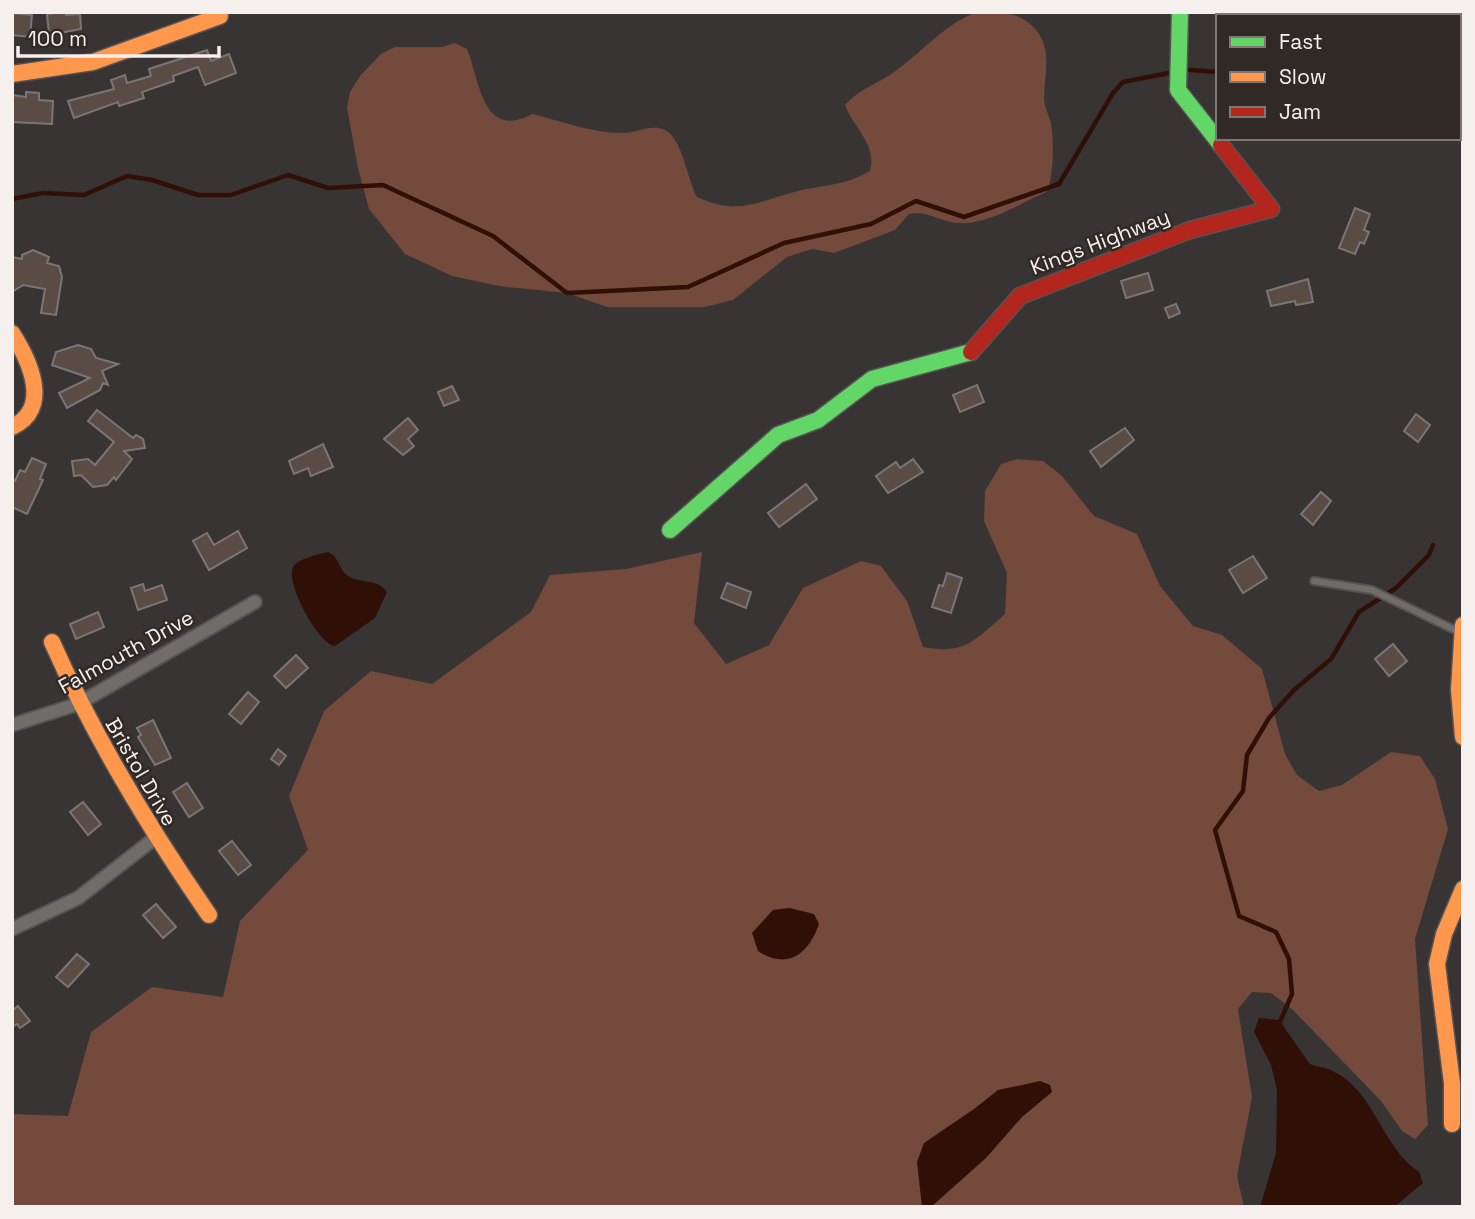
<svg xmlns="http://www.w3.org/2000/svg" width="1475" height="1219" viewBox="0 0 1475 1219" font-family="'Space Grotesk',sans-serif">
<rect width="100%" height="100%" fill="#383433"/>
<g fill="#734a3b">
<path d="M977 12C1001 12 1020 11 1036 30 1053 51 1044 74 1044 98 1044 107 1049 115 1051 124 1054 136 1054 183 1046 192 1021 203 986 226 957 223 939 221 927 210 909 214L895 230 834 253 812 249 787 257 733 300 705 307H607L567 293 499 286 452 276 405 254 369 209 358 168 347 108 350 92 360 76 381 54 395 47H442L455 43 467 49C480 80 482 141 532 114 562 121 591 133 622 133 640 133 659 119 673 137 684 151 688 180 697 197 741 217 760 200 802 190 827 185 848 184 870 171 877 144 854 129 845 105 859 89 877 84 894 72 921 53 946 23 977 12Z"/>
<path d="M1017 459 1043 461 1062 476 1094 516 1137 534 1160 586 1193 626 1222 635 1262 669 1285 754 1297 775 1319 791 1342 785 1391 752 1420 756 1435 779 1448 829 1415 939 1428 1125 1415 1139 1402 1131 1381 1101 1292 1009 1271 993 1252 992 1238 1009 1252 1097 1237 1176 1244 1207H12V1114L68 1116 91 1032 152 987 223 997 240 921 308 850 289 796 324 711 371 671 432 684 531 612 550 575 626 569 702 552 694 623 726 664 769 645 803 588 861 561 881 566 907 601 923 647C965 655 975 640 1005 614L1007 573 984 521 985 491 1001 464Z"/>
</g>
<g fill="#301006">
<path d="M328 552C341 558 338 571 350 577 363 584 377 578 387 592L375 618 335 646C319 645 285 583 293 567 297 559 319 554 328 552Z"/>
<path d="M790 908 814 914 819 924C808 955 787 970 758 951L752 933 773 910Z"/>
<path d="M1259 1018 1279 1020 1310 1064C1316 1067 1325 1067 1331 1070 1375 1090 1381 1147 1419 1172L1423 1183 1394 1207H1260L1276 1153 1277 1090 1271 1065 1254 1032Z"/>
<path d="M1040 1081 1050 1085 1052 1092 1022 1117 986 1158 931 1207H922L917 1162 924 1143 974 1109 998 1090Z"/>
</g>
<g fill="none" stroke-linecap="round" stroke-linejoin="round">
<g stroke="#301006" stroke-width="4.5">
<path d="M1190 70 1218 72"/>
<path d="M1459 89H1463"/>
<path d="M12 199 43 193 84 195 127 176 152 180 198 195H231L288 175 328 188 383 185 493 236 567 293 688 287 784 243 871 224 916 201 964 217 1059 184 1113 93 1123 82 1169 73"/>
<path d="M1279 1024 1292 994 1289 959 1276 932 1239 916 1215 830 1243 791 1247 755 1269 718 1294 690 1331 659 1359 612 1396 588 1429 555 1433 545"/>
</g>
</g>
<g fill="#5a4b45" stroke="#7a7675" stroke-width="2">
<path d="M65 12 66 15 80 14 81 29 49 35 47 14Z"/>
<path d="M12 13 32 15 30 37 12 35Z"/>
<path d="M207 50 211 61 229 54 236 73 205 85 198 67 173 76 174 81 142 92 144 98 119 106 118 102 74 118 68 101 114 89 111 80 125 75 127 83 151 76 149 69Z"/>
<path d="M26 92 39 93V100L53 101 52 124 12 122V95L26 97Z"/>
<path d="M1355 208 1370 214 1364 230 1369 232 1364 244 1360 242 1355 254 1339 248Z"/>
<path d="M33 250 49 257 47 263 59 266 62 277 56 315 41 313 45 289 23 285 12 292V257L22 259V255Z"/>
<path d="M1148 273 1153 290 1126 298 1121 281Z"/>
<path d="M1308 279 1313 302 1296 305 1295 301 1271 306 1267 291Z"/>
<path d="M1176 304 1180 313 1169 318 1165 308Z"/>
<path d="M78 345 91 349 96 358 118 364 102 371 108 385 103 383 100 390 67 408 59 393 90 378 52 365 56 352Z"/>
<path d="M977 385 984 402 960 412 953 395Z"/>
<path d="M452 386 459 400 444 406 438 392Z"/>
<path d="M97 410 133 438 136 435 143 439 145 448 124 451 132 459 116 480 114 477 107 485 93 487 81 475 74 476 72 461 88 459 95 465 114 442 88 421Z"/>
<path d="M1416 414 1430 425 1418 442 1404 431Z"/>
<path d="M408 418 418 430 408 439 414 446 403 455 384 439Z"/>
<path d="M1125 428 1134 440 1101 467 1090 451Z"/>
<path d="M323 444 333 467 311 476 308 468 294 474 289 461Z"/>
<path d="M32 458 46 464 40 479 43 480 27 514 12 507V479L15 481 20 470 25 472Z"/>
<path d="M913 459 923 472 888 493 876 476 896 462 900 468Z"/>
<path d="M806 484 817 499 779 527 768 513Z"/>
<path d="M1321 492 1331 501 1313 525 1301 514Z"/>
<path d="M238 531 247 548 209 570 193 541 207 533 214 545Z"/>
<path d="M1253 556 1267 578 1243 593 1229 570Z"/>
<path d="M947 573 962 578 951 613 932 607 939 585 943 586Z"/>
<path d="M727 583 751 592 746 608 721 598Z"/>
<path d="M143 584 145 591 162 585 167 600 138 610 131 588Z"/>
<path d="M98 612 104 627 76 639 70 624Z"/>
<path d="M1393 644 1407 661 1389 676 1375 659Z"/>
<path d="M296 655 308 668 286 688 274 676Z"/>
<path d="M248 692 259 702 241 724 229 714Z"/>
<path d="M153 720 171 758 155 765 138 737 141 735 137 728Z"/>
<path d="M278 749 286 756 279 765 271 759Z"/>
<path d="M187 783 203 808 189 817 173 792Z"/>
<path d="M83 802 101 824 88 835 70 812Z"/>
<path d="M232 841 251 865 238 875 219 851Z"/>
<path d="M156 904 176 927 163 938 143 915Z"/>
<path d="M77 954 89 964 68 987 56 977Z"/>
<path d="M18 1006 30 1021 20 1028 17 1024 12 1027V1011Z"/>
</g>
<g fill="none" stroke-linecap="round" stroke-linejoin="round">
<defs>
<path id="lane" d="M1314 581 1372 590 1459 632"/>
<g id="street">
<path d="M12 725 78 704 255 602"/>
<path d="M12 929 78 898 155 838"/>
</g>
<g id="fast">
<path d="M1180 12 1178 90 1221 145"/>
<path d="M670 530 778 435 818 420 872 379 971 352"/>
</g>
<g id="slow">
<path d="M12 74 93 62 220 16"/>
<path d="M12 333C30 361 52 409 12 427"/>
<path d="M1463 625 1459 690 1463 737"/>
<path d="M52 642C95 739 149 828 209 915"/>
<path d="M1452 1124V1083L1437 964 1444 934 1463 889"/>
</g>
<path id="jam" d="M971 352 1020 296 1190 230 1271 209 1221 145"/>
</defs>
<use href="#lane" stroke="#575352" stroke-width="10"/>
<use href="#street" stroke="#575352" stroke-width="16"/>
<use href="#fast" stroke="#575352" stroke-width="19"/>
<use href="#slow" stroke="#575352" stroke-width="19"/>
<use href="#jam" stroke="#575352" stroke-width="19"/>
<use href="#lane" stroke="#6f6c6a" stroke-width="6"/>
<use href="#street" stroke="#6f6c6a" stroke-width="12"/>
<use href="#fast" stroke="#63d668" stroke-width="16"/>
<use href="#slow" stroke="#ff974d" stroke-width="16"/>
<use href="#jam" stroke="#b3261e" stroke-width="16"/>
</g>
<g text-anchor="middle" stroke-width="5" stroke-linejoin="round" paint-order="stroke">
<g font-size="21" fill="#f5f0ee" stroke="#312926">
<text transform="translate(1100 242) rotate(-21)" y="7">Kings Highway</text>
<text transform="translate(126 652) rotate(-29)" y="7">Falmouth Drive</text>
<text transform="translate(141 772) rotate(60)" y="7">Bristol Drive</text>
</g>
</g>
<rect width="1475" height="1219" fill="none" stroke="#f5f0ee" stroke-width="28"/>
<rect x="1216" y="14" width="245" height="126" fill="#312926" stroke="#7f7976" stroke-width="2"/>
<rect x="1230" y="37" width="35" height="10" fill="#63d668" stroke="#7f7976" stroke-width="2"/>
<text x="1279" y="49" font-size="21" fill="#f5f0ee">Fast</text>
<rect x="1230" y="72" width="35" height="10" fill="#ff974d" stroke="#7f7976" stroke-width="2"/>
<text x="1279" y="84" font-size="21" fill="#f5f0ee">Slow</text>
<rect x="1230" y="107" width="35" height="10" fill="#b3261e" stroke="#7f7976" stroke-width="2"/>
<text x="1279" y="119" font-size="21" fill="#f5f0ee">Jam</text>
<path d="M18 46v10h201v-10" fill="none" stroke="#f5f0ee" stroke-width="3.5"/>
<text x="28" y="46" font-size="21" fill="#f5f0ee" stroke="#312926" stroke-width="5" paint-order="stroke">100 m</text>
</svg>
